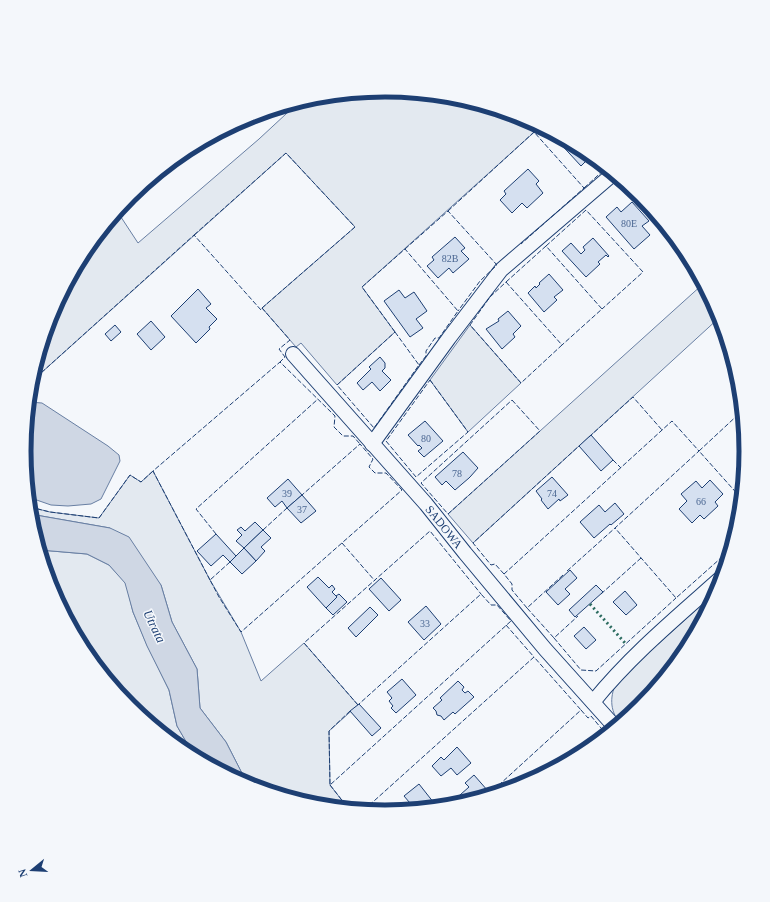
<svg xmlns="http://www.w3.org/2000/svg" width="770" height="902" viewBox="0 0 770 902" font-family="'Times New Roman',serif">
<rect width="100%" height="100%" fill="#f4f7fb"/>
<g fill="#e3e9f0" stroke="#687fa3">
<path d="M385 90 456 97 523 118 540 127 362 287 395 332 337 385 301 343 296 347 262 308 355 227 286 153 31 382 52 313 85 250 117 211 138 243 259 139 300 101 315 97Z"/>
<path d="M703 284 720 317 473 543 448 514Z"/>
<path d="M470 325 521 383 468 432 430 380Z"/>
<path d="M153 471 210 580 241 632 261 681 304 643 358 705 329 731 330 785 348 808 314 805 248 785 226 742 200 708 197 669 172 622 161 585 110 528 30 514V507L50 512 99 518 130 475 141 482Z"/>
<path d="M40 550 87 554 109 565 126 583 133 612 147 645 169 690 177 726 195 757 184 751 130 706 85 651 51 589Z"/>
<path d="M718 590 685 652 640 706 620 723C609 710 610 695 617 681Z"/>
</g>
<g fill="#cfd7e4" stroke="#687fa3">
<path d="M29 402 42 403 108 446 119 455 120 461 101 499 91 504 68 506 51 505 28 497 24 451Z"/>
<path d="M30 514 110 528 129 537 161 585 172 622 197 669 200 708 226 742 248 785 195 757 177 726 169 690 147 646 133 612 125 583 109 565 87 554 40 550 31 521Z"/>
</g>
<g fill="#d5e0f0" stroke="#1d3f73">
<path d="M560 137 581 149 590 157 581 166 557 140Z"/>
<path d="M528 169 539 181 536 184 543 193 527 208 522 203 512 213 500 200 506 194 504 191Z"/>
<path d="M632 202 649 221 642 226 650 235 634 249 606 217 617 207 621 212Z"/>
<path d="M455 237 465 248 461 251 469 259 453 273 449 268 438 278 427 266 434 260 432 257Z"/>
<path d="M593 238 609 256 608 257 606 255 598 262 600 264 586 277 562 251 571 243 581 254 585 250 583 247Z"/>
<path d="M549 274 563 290 554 297 557 300 544 312 528 293 535 286 536 288 540 284 539 283Z"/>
<path d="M198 289 211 304 206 308 217 319 209 327 210 329 196 343 171 316Z"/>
<path d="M399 290 405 298 414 292 427 311 416 319 423 328 410 337 384 301Z"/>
<path d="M508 311 521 326 513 334 515 337 502 349 486 329 499 321 498 319Z"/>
<path d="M151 321 165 337 151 350 137 334Z"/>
<path d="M115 325 121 332 111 341 105 334Z"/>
<path d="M380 357 385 363V368L382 371 391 380 380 391 372 382 363 390 357 383 371 369 369 367Z"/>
<path d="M425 421 443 441 424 457 418 451 422 448 419 445 418 446 408 435Z"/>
<path d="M591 435 613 460 601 471 579 446Z"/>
<path d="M463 452 478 468 470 477 469 478 455 490 446 481 442 485 435 477Z"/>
<path d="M552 477 568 495 560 501 559 499 548 509 541 500 542 499 536 491Z"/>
<path d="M288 479 302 495 287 508 282 501 275 507 267 498Z"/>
<path d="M710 480 723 494 715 502 718 506 704 519 700 515 692 523 679 509 687 501 681 494 696 481 702 488Z"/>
<path d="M302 495 316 511 301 523 287 508Z"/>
<path d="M615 503 624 514 611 525 610 524 594 538 580 522 599 505 605 512Z"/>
<path d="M255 522 263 530 244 548 236 541 242 535 237 530 241 527 245 531Z"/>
<path d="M263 530 271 538 261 547 265 551 256 561 244 548Z"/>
<path d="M216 534 236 556 230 562 223 555 211 566 197 551Z"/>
<path d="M244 548 256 561 242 574 230 562Z"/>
<path d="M570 570 577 578 565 589 570 594 558 605 546 592Z"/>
<path d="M318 577 329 588 332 585 335 589 332 592 337 597 326 608 307 587Z"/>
<path d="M381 578 401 600 389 611 369 589Z"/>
<path d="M596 585 603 592 575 617 569 610Z"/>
<path d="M625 591 637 605 626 615 613 602Z"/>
<path d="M339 594 347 602 333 615 326 608 337 597 336 596Z"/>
<path d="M426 606 441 624 424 640 408 622Z"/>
<path d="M370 607 378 615 356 637 348 628Z"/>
<path d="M584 627 596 640 586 649 574 636Z"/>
<path d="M402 679 416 695 396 713 391 708 393 706 389 701 392 698 387 692Z"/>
<path d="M458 681 464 687 462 690 465 693 468 691 474 697 455 714 453 712 444 720 441 716 437 715 436 711 433 708 442 700 440 698Z"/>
<path d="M359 704 381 728 372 736 350 711Z"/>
<path d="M457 747 471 763 457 775 451 768 441 776 432 766 441 757 444 760Z"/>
<path d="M474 775 488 791 482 797 455 805 452 802 469 787 465 783Z"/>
<path d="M419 784 434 803 428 808 415 809 404 796Z"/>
</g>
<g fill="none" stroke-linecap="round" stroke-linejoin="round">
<defs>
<g id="street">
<path d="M293 354 426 504 465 553 545 649 615 727"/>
<path d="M372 444 449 338 501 270 613 174"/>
<path d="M593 702C631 655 677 617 722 577"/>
</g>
</defs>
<use href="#street" stroke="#1d3f73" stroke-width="16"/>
<use href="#street" stroke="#f4f7fb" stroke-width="14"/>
<path stroke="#2c6c60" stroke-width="3" stroke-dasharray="2 3" stroke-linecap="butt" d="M590 604 626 644"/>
<g stroke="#1d3f73" stroke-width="1" stroke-dasharray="5 2" stroke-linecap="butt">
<path d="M534 132 540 127"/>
<path d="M584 188 606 168"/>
<path d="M448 211 534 132 584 188 521 244"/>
<path d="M194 235 286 153 355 227 262 308"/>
<path d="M546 246 586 210 643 272 602 309"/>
<path d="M405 249 448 211 497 265 480 281 458 311"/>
<path d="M506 282 562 345 521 383 470 325 490 297Z"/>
<path d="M506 282 546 246 602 309 562 345"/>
<path d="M395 332 362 287 405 249 458 311 439 338H435L426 351V356L419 365"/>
<path d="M395 332 419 365 374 428 337 385Z"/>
<path d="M430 380 468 432 416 477 386 441Z"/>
<path d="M31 382 194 235 261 310 262 308 290 340 279 349 285 357 280 362"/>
<path d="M512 400 540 431 448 514 421 483Z"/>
<path d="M589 437 633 397 662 430"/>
<path d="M613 460 621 468"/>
<path d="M741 498 699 451 742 411"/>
<path d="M30 507 50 512 99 518 130 475 141 482 153 471"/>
<path d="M263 530 287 508"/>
<path d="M216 534 196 509 318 399"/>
<path d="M342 543 375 581"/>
<path d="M230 562 210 580 219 597 241 632 402 490 386 473H375L369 467 373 459 360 444 302 495"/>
<path d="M567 571 615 528"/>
<path d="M504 574 495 564 491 565 473 543 580 445"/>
<path d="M563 575 527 608 554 638 578 616"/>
<path d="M210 580 153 471 280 362 335 416 334 427 343 436H353L360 444"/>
<path d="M601 594 641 558"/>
<path d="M527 608 512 590V584L504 574 672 421 699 451 615 528 676 598 731 549"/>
<path d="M506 625 534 657"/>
<path d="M554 638 581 670 596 671 676 598"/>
<path d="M358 705 304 643 430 531 481 594"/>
<path d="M350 711 329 731 330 785 511 621 497 605H491L481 594 359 704"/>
<path d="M330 785 348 808"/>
<path d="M488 795 581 710 588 718 591 716 606 734"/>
<path d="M364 810 534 657 581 710"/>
</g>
</g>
<g text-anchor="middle" stroke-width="3" stroke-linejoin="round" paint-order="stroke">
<g font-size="10" fill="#4b6792">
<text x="629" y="227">80E</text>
<text x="450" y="262">82B</text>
<text x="426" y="442">80</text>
<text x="457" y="477">78</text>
<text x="287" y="497">39</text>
<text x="552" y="497">74</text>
<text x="701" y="505">66</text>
<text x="302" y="513">37</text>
<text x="425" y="627">33</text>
</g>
<g font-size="12" fill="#1d3f73" stroke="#f4f7fb">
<text transform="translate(444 527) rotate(51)" y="4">SADOWA</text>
</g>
<g font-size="13" font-style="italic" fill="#1d3f73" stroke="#f4f7fb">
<text transform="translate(155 626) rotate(64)" y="5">Utrata</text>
</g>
</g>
<path d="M0 0H770V902H0ZM31 451a354 354 0 1 1 708 0a354 354 0 1 1-708 0Z" fill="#f4f7fb" fill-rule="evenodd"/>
<path fill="none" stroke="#1d3f73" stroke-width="5" d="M31 451a354 354 0 1 1 708 0a354 354 0 1 1-708 0Z"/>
<g transform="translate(32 870) rotate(252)" stroke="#f4f7fb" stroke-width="3" paint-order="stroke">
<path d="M0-3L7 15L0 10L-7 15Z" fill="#1d3f73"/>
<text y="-6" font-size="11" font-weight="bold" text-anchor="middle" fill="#1d3f73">N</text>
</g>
</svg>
